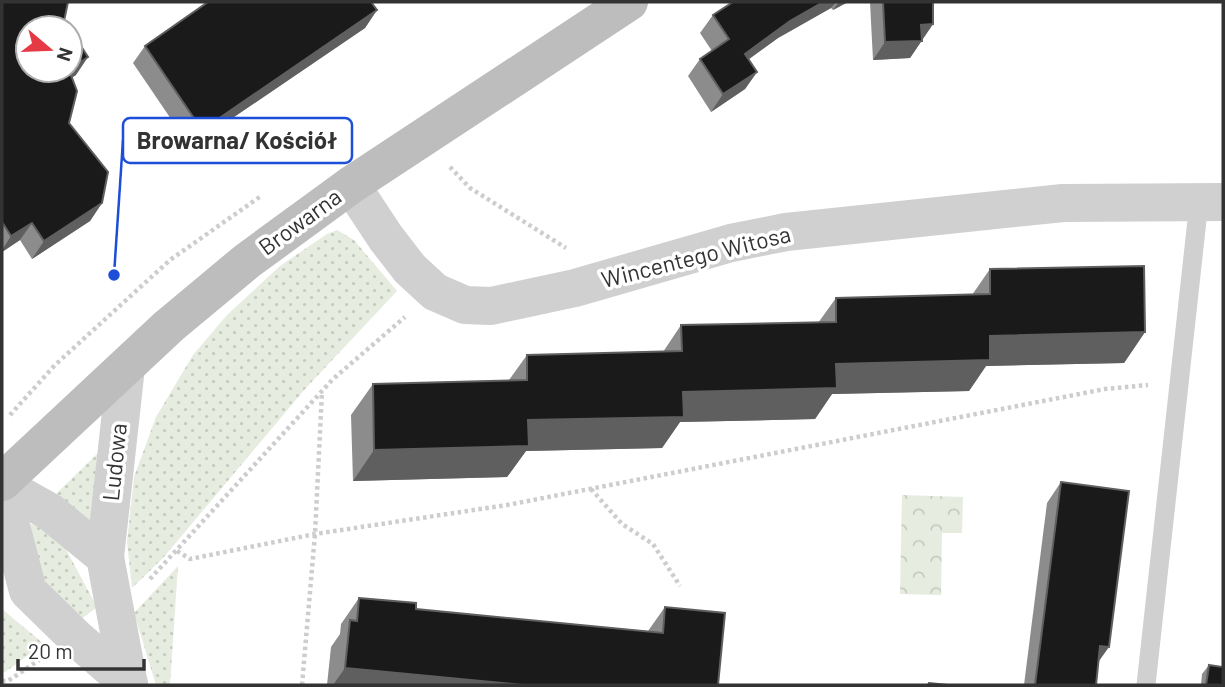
<svg xmlns="http://www.w3.org/2000/svg" width="1225" height="687" viewBox="0 0 1225 687" font-family="Barlow,sans-serif">
<defs>
<pattern id="grass-dots" width="8" height="8" patternUnits="userSpaceOnUse" patternTransform="scale(1.75)"><rect width="8" height="8" fill="#e6ecdf"/><path d="M2 2h.1M6 6h.1" fill="none" stroke="#c6cbc0" stroke-width="1.8" stroke-linecap="round"/></pattern>
<pattern id="park-crowns" width="20" height="18" patternUnits="userSpaceOnUse" patternTransform="scale(1.75)"><rect width="20" height="18" fill="#e6ecdf"/><path d="M2 6a3 3 0 1 1 6 0M12 15a3 3 0 1 1 6 0" fill="none" stroke="#c6cbc0"/></pattern>
</defs>
<rect width="100%" height="100%" fill="#fff"/>
<g fill="url(#grass-dots)">
<path d="M337 230 354 240 397 291 305 389 163 558 132 588 127 542 134 477 156 417 193 355 227 315 280 266 327 234Z"/>
<path d="M104 447 91 527 55 495Z"/>
<path d="M30 524 42 526 62 542 97 607 75 624 56 602 33 556Z"/>
<path d="M178 566 170 685H156L134 613Z"/>
<path d="M2 609 44 644 5 672H2Z"/>
</g>
<path fill="url(#park-crowns)" d="M902 495 963 497 962 533H942L941 595 900 594Z"/>
<g fill="none" stroke-linecap="round" stroke-linejoin="round">
<g stroke="#cdcdcd" stroke-width="4.5" stroke-dasharray="3.5 3.5" stroke-linecap="butt">
<path d="M450 167 470 188 566 248"/>
<path d="M10 415 55 365 170 260 261 196"/>
<path d="M591 489 622 524 653 544 680 586"/>
<path d="M177 551 190 559 315 534 507 505 1105 389 1148 385"/>
<path d="M150 579 333 379 405 317"/>
<path d="M2 681H8L39 660"/>
<path d="M302 685 315 534 322 392"/>
</g>
<path stroke="#d0d0d0" stroke-width="19" d="M1146 685 1199 202"/>
<g stroke="#d0d0d0" stroke-width="38">
<path d="M351 185 386 238 410 269 435 292 465 305 491 306 575 288 731 243 786 232 1063 203 1223 202"/>
<path d="M2 485 50 512 105 557 129 685"/>
<path d="M2 492 28 591 75 637 129 684"/>
<path d="M105 557 126 367"/>
</g>
<path stroke="#bdbdbd" stroke-width="38" d="M2 482 169 326 247 261 351 185 629 2"/>
</g>
<g fill="#8c8c8c">
<path d="M2 2 64 21 76 75 71 78 69 123 102 203 90 221 32 259 20 240 2 252Z"/>
<path d="M733 2H848L833 10 831 8 778 38 748 60 757 72 745 89 711 112 688 76 700 59 712 51 700 33 713 15Z"/>
<path d="M870 2H933V24L910 58 873 60Z"/>
<path d="M377 10 365 28 190 147 133 63 145 46Z"/>
<path d="M990 269 1145 332 1124 363 986 366 969 391 832 394 815 419 680 422 662 448 526 451 507 477 353 481 351 415 373 384 509 380 527 355 663 352 681 325 818 323 836 298 972 295Z"/>
<path d="M1061 482 1098 662 1096 685H1024L1047 503Z"/>
<path d="M359 598 416 609 648 631 665 607 718 685H327L331 647 340 634 341 624Z"/>
<path d="M1209 665 1223 685H1201L1202 674Z"/>
</g>
<g fill="#5f5f5f">
<path d="M823 2H836L831 8 778 38 732 71 745 54 790 21Z"/>
<path d="M839 2H848L833 10Z"/>
<path d="M377 10 365 28 190 147 202 130Z"/>
<path d="M933 24 910 58 873 60 885 42 921 25Z"/>
<path d="M88 57 76 75 56 88 68 70Z"/>
<path d="M757 72 745 89 711 112 723 94Z"/>
<path d="M102 203 90 221 32 259 44 241Z"/>
<path d="M32 223 20 240 2 252V250L11 236Z"/>
<path d="M1145 332 1124 363 986 366 969 391 832 394 815 419 680 422 662 448 526 451 507 477 353 481 374 450 528 420 990 336Z"/>
<path d="M1100 646 1109 647 1094 668Z"/>
<path d="M345 668 523 685H333Z"/>
</g>
<g fill="#1a1a1a" stroke="#5f5f5f" stroke-width="2">
<path d="M2 2H68L64 21 69 28H28V70H69L77 91 69 123 108 172 102 203 44 241 32 223 11 236 2 222Z"/>
<path d="M208 2H371L377 10 202 130 145 46Z"/>
<path d="M733 2H823L790 21 745 54 757 72 723 94 700 59 729 39 713 15Z"/>
<path d="M883 2H933V24L921 25 922 41 885 42Z"/>
<path d="M70 29 88 57 70 69Z"/>
<path d="M1144 266 1145 332 990 336V360L836 364 837 388 683 392 684 417 528 420 529 446 374 450 373 384 527 380V355L682 351 681 325 836 322V298L990 294V269Z"/>
<path d="M1061 482 1129 491 1109 647 1100 646 1096 685H1035Z"/>
<path d="M359 598 416 603V609L663 633 665 607 725 613 718 685H523L345 668 350 620 357 621Z"/>
<path d="M1209 665 1223 667V685H1206Z"/>
<path d="M929 683 948 685H928Z"/>
</g>
<g text-anchor="middle" stroke-width="7" stroke-linejoin="round" paint-order="stroke">
<g font-size="23" fill="#333" stroke="#fff">
<text transform="translate(300 222) rotate(-36)" y="8">Browarna</text>
<text transform="translate(696 257) rotate(-14)" y="8">Wincentego Witosa</text>
<text transform="translate(115 462) rotate(-84)" y="8">Ludowa</text>
</g>
</g>
<path fill="none" stroke="#1d4ed8" stroke-width="2.5" d="M114 275L123 140"/>
<circle fill="#1d4ed8" stroke="#fff" stroke-width="2.5" cx="114" cy="275" r="7"/>
<rect fill="#fff" stroke="#1d4ed8" stroke-width="2.5" x="123" y="118" width="229" height="45" rx="7"/>
<g font-size="24" text-anchor="middle" font-weight="bold" fill="#333">
<text x="237" y="149">Browarna/ Kościół</text>
</g>
<rect width="1225" height="687" fill="none" stroke="#333333" stroke-width="7"/>
<g transform="translate(49 49) rotate(109)"><circle r="33" fill="#ffffff" stroke="#adadad" stroke-width="2"/>
<path d="M0-5L12 26L0 18L-12 26Z" fill="#e63946"/>
<text y="-10" font-size="19" font-weight="bold" text-anchor="middle" fill="#333333">N</text>
</g>
<path d="M18 659v10h126v-10" fill="none" stroke="#333333" stroke-width="3.5"/>
<text x="28" y="659" font-size="21" fill="#333333" stroke="#ffffff" stroke-width="5" paint-order="stroke">20 m</text>
</svg>
